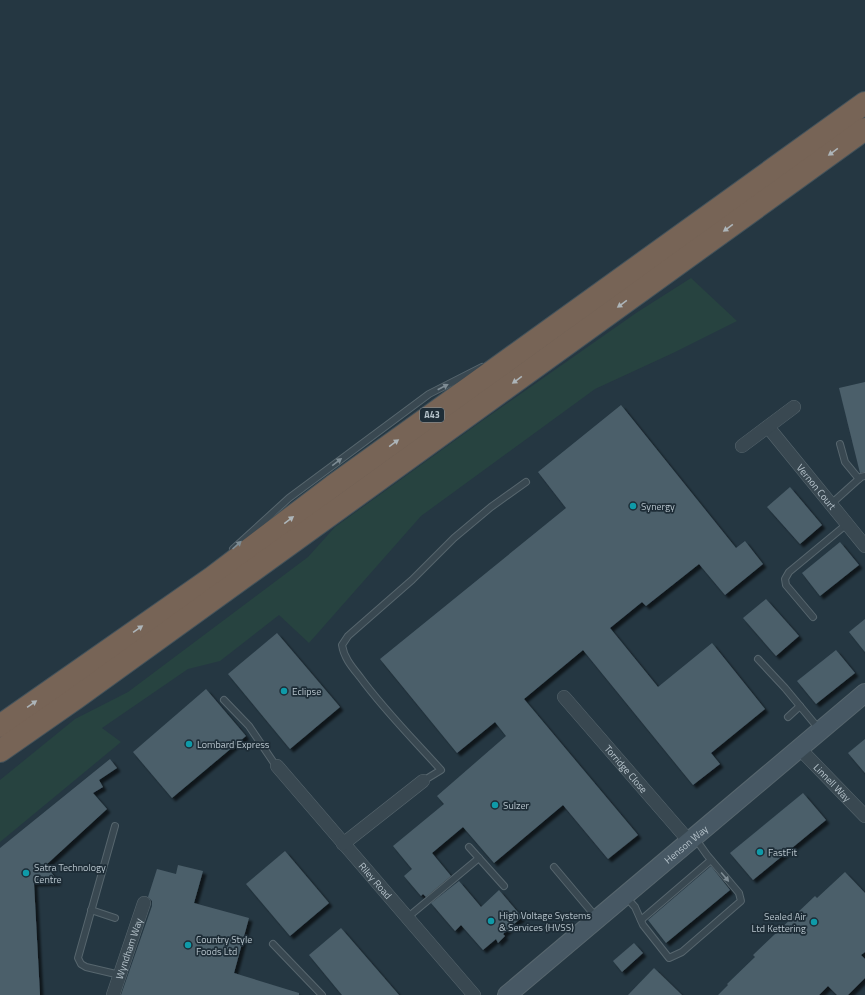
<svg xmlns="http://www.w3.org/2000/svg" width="865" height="995" viewBox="0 0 865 995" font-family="'Titillium Web',sans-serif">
<defs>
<filter id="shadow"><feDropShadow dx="3.5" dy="3.5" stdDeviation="1" flood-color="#0009"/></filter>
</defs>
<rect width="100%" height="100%" fill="#253742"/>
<path fill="#274340" d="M691 278 737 321 673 353 595 389 421 516 309 643 279 615 220 661 188 669 102 728 121 742 0 842V780L75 719 128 692 308 557 335 527 479 423 636 313Z"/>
<g fill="#4b5f6a" filter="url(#shadow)">
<path d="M865 382V472L860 473 839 388Z"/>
<path d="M621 405 736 548 745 541 763 564 725 595 699 564 646 606 642 602 610 628 658 687 712 643 765 709 711 753 720 764 693 785 583 650 524 699 638 835 608 859 563 805 494 863 463 827 432 853 451 876 426 897 423 894 421 896 404 876 412 869 393 846 444 804 437 796 506 736 495 722 457 753 380 659 566 508 538 472Z"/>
<path d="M790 487 822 525 800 544 767 507Z"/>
<path d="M840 542 859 565 820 596 802 573Z"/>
<path d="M766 599 799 636 776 656 743 618Z"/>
<path d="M865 619V652L849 632Z"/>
<path d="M277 633 340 707 290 749 228 674Z"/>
<path d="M836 650 855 673 816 704 797 681Z"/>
<path d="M206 689 246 736 172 798 133 752Z"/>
<path d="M865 739V773L848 753Z"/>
<path d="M110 759 117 768 99 780 103 787 93 793 107 809 46 865 58 882 34 883 40 995H0V848Z"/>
<path d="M803 793 826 820 753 880 730 853Z"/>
<path d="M285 851 329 903 290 936 246 884Z"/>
<path d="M178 865 203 871 194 903 249 918 234 973 299 993V995H121L152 906V901L148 897 157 869 176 874Z"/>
<path d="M711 866 730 890 666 943 648 920Z"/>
<path d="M845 872 865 893V952L861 955 865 959V978L848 995H837L828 986 819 995H718L728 985 727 984 755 957 753 955 815 896 817 898Z"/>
<path d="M459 881 481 907 499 890 522 917 503 934 505 936 498 943 496 939 483 950 461 925 455 931 431 903Z"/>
<path d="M341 928 399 995H342L309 955Z"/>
<path d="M634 943 643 953 622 972 613 961Z"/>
<path d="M654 968 682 995H628Z"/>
</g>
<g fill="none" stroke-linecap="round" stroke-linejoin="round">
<defs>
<g id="lane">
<path d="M840 444 845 462 859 479"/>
<path d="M831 504 861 477 865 476"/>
<path d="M233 549 289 498 429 394 482 367"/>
<path d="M813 617 786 585 785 579 789 572 847 524"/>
<path d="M758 659 785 688 819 729"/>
<path d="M224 700 249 726 274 763 277 766"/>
<path d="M788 717 800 706"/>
<path d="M423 781 441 770C414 740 384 710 360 677 352 667 344 658 342 645L348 636 412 580 454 538 491 507 526 482"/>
<path d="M115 826 78 958 81 964 86 967 120 975"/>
<path d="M469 847 504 886"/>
<path d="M554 867 596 917"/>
<path d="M626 897 635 907 643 925 669 958 682 952 741 901 739 893 707 855 695 838"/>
<path d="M91 910 115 918"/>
<path d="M408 917 479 858"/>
<path d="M641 920 711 860"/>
<path d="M273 944 322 995"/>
</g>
<g id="street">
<path id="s1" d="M768 427 865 546"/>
<path d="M742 446 794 407"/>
<path id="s2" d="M564 697 689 841"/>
<path id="s3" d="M799 748 865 816"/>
<path id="s4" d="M277 766 474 995"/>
<path d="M343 844 423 781"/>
<path id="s5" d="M113 995 144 903"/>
</g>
<g id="secondary">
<path id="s6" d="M507 995 865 693"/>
</g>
<g id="highway">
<path d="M0 726 213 577 333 486 865 103"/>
<path d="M0 751 76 698 865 129"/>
</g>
</defs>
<use href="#lane" stroke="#57666e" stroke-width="8"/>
<use href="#street" stroke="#57666e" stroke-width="14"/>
<use href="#secondary" stroke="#57666e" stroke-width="20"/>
<use href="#highway" stroke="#44535b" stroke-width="24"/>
<use href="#lane" stroke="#394851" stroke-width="6"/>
<use href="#street" stroke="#394851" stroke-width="13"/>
<use href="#secondary" stroke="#475864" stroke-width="18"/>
<use href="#highway" stroke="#776456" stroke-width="22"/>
</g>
<defs><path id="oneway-solid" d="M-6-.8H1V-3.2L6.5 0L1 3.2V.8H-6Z"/></defs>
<g fill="#adb5b9">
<use href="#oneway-solid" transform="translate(833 152) rotate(144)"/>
<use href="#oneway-solid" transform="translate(728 228) rotate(144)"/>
<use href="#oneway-solid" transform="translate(622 304) rotate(144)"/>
<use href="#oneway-solid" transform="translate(517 380) rotate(144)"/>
<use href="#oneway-solid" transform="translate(394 443) rotate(-36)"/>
<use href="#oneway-solid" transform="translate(289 520) rotate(-37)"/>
<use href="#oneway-solid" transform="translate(138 629) rotate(-35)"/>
<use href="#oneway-solid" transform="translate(32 704) rotate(-35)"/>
</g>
<g fill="#7e8c94">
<use href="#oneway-solid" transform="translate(443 387) rotate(-27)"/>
<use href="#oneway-solid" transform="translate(337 462) rotate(-37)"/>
<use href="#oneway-solid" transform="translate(237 545) rotate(-42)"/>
<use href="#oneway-solid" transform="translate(725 877) rotate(50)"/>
</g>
<g fill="#0f9aa8" stroke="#1e2d37" stroke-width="1.5">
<circle cx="633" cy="506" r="4"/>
<circle cx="284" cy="691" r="4"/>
<circle cx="189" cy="744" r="4"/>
<circle cx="495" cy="805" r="4"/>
<circle cx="760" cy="852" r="4"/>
<circle cx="26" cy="873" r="4"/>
<circle cx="491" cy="921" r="4"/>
<circle cx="814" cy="922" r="4"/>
<circle cx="188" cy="945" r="4"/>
</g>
<g text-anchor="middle" stroke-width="3.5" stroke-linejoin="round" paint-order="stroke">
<rect fill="#1e2d37" stroke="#88969f" stroke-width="1" x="420" y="408" width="24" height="14" rx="3"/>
<g font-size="9" font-weight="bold" fill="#b6c3cb">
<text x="432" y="418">A43</text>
</g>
<g font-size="10" fill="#b6c3cb" stroke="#1e2d37">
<text dy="4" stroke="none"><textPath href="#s1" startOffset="77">Vernon Court</textPath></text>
<text dy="4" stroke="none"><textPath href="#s2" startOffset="95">Torridge Close</textPath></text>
<text dy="4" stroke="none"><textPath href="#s3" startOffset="48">Linnell Way</textPath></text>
<text dy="4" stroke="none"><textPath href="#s6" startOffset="234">Henson Way</textPath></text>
<text dy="4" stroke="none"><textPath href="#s4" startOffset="151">Riley Road</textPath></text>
<text dy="4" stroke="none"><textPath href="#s5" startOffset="49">Wyndham Way</textPath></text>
</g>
<g font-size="10" fill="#b6c3cb" stroke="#1e2d37" text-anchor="start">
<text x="641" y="510">Synergy</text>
<text x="292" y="695">Eclipse</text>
<text x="197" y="748">Lombard Express</text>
<text x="503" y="809">Sulzer</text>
<text x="768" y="856">FastFit</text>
<text x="34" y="871">Satra Technology<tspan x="34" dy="12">Centre</tspan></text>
<text x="499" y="919">High Voltage Systems<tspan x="499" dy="12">&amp; Services (HVSS)</tspan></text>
<text x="806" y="920" text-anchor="end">Sealed Air<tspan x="806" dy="12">Ltd Kettering</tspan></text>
<text x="196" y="943">Country Style<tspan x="196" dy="12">Foods Ltd</tspan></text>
</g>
</g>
</svg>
